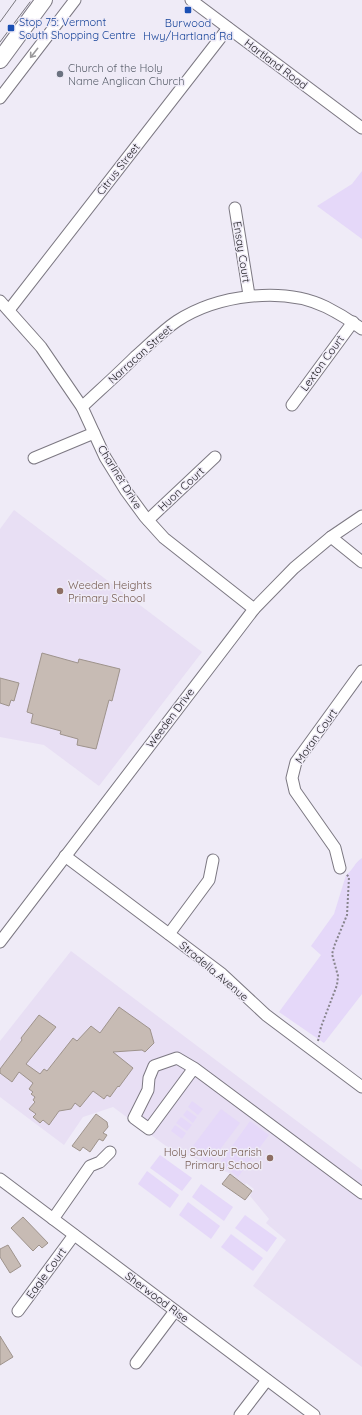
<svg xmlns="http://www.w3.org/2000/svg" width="362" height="1415" viewBox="0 0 362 1415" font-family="Quicksand,sans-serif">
<rect width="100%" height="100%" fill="#efebf7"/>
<g fill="#e8dff4">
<path d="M14 510 202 652 99 786 44 745 0 737V529Z"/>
<path d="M71 951 362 1170V1367L253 1286 286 1240 266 1223 269 1219 250 1196 254 1189 246 1183 245 1185 229 1173 166 1146 113 1107 83 1117 64 1145 0 1097V1041Z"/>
</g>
<g fill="#e5d8f9">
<path d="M362 171V239L317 206 352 184Z"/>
<path d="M362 858V994L324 1043 279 1012 321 955 311 946 334 914 346 875C354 869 354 863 362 858Z"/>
<path d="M192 1101 203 1109 198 1115 188 1107Z"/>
<path d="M221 1109 240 1123 209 1164 190 1150Z"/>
<path d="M187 1110 197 1117 193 1123 183 1115Z"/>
<path d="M181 1117 192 1125 187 1131 176 1123Z"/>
<path d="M250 1121 269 1135 238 1177 220 1163Z"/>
<path d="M175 1125 186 1133 182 1139 171 1131Z"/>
<path d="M160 1155 192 1178 182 1191 150 1168Z"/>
<path d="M147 1171 179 1195 170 1208 138 1184Z"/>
<path d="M201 1184 233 1207 224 1221 192 1197Z"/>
<path d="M188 1202 220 1226 211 1239 179 1215Z"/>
<path d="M245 1215 277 1238 267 1252 235 1228Z"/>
<path d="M231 1234 263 1258 253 1271 221 1247Z"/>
</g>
<g fill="#c7bbb4" stroke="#9e938c">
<path d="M42 653 78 663 79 659 120 669 112 701 109 700 96 749 77 745 78 739 60 734 61 731 31 723 33 714 27 712Z"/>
<path d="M0 678 19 683 14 701 11 700 9 706 0 703Z"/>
<path d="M119 1007 150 1029 154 1043 145 1052 142 1050 113 1052 133 1068 119 1087 118 1086 110 1097 107 1095 104 1099 93 1091 80 1107 75 1103 71 1109 59 1111 49 1125 43 1120 40 1123 33 1117 36 1114 29 1109 35 1102 33 1100 35 1097 31 1094 33 1092 29 1089 33 1083 19 1072 12 1082 0 1073V1069L22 1040 21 1038 39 1015 56 1027 26 1064 40 1074 44 1069 47 1071 73 1038 77 1041 91 1026 100 1033Z"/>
<path d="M96 1114 107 1122 108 1127 103 1133 107 1135 103 1141 99 1139 90 1152 83 1147 80 1151 72 1146Z"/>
<path d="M230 1174 252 1191 245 1200 222 1184Z"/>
<path d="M23 1217 48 1243 42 1248 39 1245 33 1251 11 1228Z"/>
<path d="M8 1245 21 1266 10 1273 0 1257V1249Z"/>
<path d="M0 1336 13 1357 0 1365Z"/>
</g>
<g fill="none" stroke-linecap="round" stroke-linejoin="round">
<defs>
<g id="minor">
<path d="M191 0 362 128"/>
<path d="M0 98 75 0"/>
<path d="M235 208 249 295"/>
<path d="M0 301 41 347 82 407 105 457 126 491 145 517 164 538 254 609"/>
<path d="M9 310 228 28"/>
<path d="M292 405 353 322"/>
<path d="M82 407C100 390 118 374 135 357 149 345 162 331 177 321 217 295 282 286 326 307 338 313 351 321 362 329"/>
<path d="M34 458 94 433"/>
<path d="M148 520 215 457"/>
<path d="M331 537 362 562"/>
<path d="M65 856 222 974 266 1015 362 1087"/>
<path d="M340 868 335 848 295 791 292 778 296 762 362 671"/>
<path d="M169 934 209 880 213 860"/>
<path d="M0 942 254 609 294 568 331 537 362 516"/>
<path d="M194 1068 149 1129 134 1118 148 1090 149 1078 154 1066 177 1058 194 1068 362 1193"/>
<path d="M0 1179 314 1415"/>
<path d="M53 1219 90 1166 100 1162 110 1152"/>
<path d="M18 1311 74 1235"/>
<path d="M136 1363 175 1311"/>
<path d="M240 1415 267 1380"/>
</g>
<path id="highway" d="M0 60 44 0"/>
</defs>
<use href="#minor" stroke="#7c7882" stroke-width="13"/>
<use href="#highway" stroke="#7c7882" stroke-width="18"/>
<path stroke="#87848c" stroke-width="2" stroke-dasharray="2 2" stroke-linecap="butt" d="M318 1041 321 1027 337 985 338 976 332 954 335 944 347 915 349 877 346 874"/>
<use href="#minor" stroke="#fff" stroke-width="11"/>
<use href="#highway" stroke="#fff" stroke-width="16"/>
<g stroke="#79777e" stroke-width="1">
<path d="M0 22 16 0"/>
<path d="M0 42 30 2"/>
</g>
</g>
<defs><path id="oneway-shaft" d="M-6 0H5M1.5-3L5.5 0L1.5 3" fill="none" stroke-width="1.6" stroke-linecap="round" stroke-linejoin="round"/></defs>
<use stroke="#9a999b" href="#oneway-shaft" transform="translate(34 53) rotate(128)"/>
<g fill="#1a4fb4" stroke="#efebf7" stroke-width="1.5">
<rect x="184" y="6" width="8" height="8" rx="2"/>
<rect x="7" y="24" width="8" height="8" rx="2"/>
</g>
<circle fill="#6b7280" stroke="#efebf7" stroke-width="1.5" cx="60" cy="74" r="4"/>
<g fill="#8d6e63" stroke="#efebf7" stroke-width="1.5">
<circle cx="60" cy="591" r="4"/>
<circle cx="270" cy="1158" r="4"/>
</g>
<g text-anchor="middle" stroke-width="3" stroke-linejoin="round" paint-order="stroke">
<g font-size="11" fill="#164399" stroke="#efebf7" text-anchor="start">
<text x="19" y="26">Stop 75: Vermont<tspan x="19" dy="13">South Shopping Centre</tspan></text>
<text x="188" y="27" text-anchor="middle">Burwood<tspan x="188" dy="13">Hwy/Hartland Rd</tspan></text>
</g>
<g font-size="11" fill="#1e1d21" stroke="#efebf7">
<text transform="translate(276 64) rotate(37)" y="4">Hartland Road</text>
<text transform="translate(118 169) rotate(-52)" y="4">Citrus Street</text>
<text transform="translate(242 252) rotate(81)" y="4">Ensay Court</text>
<text transform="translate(140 354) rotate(-42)" y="4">Narracan Street</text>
<text transform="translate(322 363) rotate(-54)" y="4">Lexton Court</text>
<text transform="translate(120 477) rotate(58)" y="4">Charlnet Drive</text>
<text transform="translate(181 489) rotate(-43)" y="4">Huon Court</text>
<text transform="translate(170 718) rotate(-53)" y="4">Weeden Drive</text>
<text transform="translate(316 736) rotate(-55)" y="4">Moran Court</text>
<text transform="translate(214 971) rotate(40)" y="4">Stradella Avenue</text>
<text transform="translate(46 1273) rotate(-54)" y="4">Eagle Court</text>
<text transform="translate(157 1297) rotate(37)" y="4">Sherwood Rise</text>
</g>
<g font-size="11" fill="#5b616d" stroke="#efebf7" text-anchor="start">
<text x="68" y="72">Church of the Holy<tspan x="68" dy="13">Name Anglican Church</tspan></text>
</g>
<g font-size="11" fill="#785e54" stroke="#efebf7" text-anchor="start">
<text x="68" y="589">Weeden Heights<tspan x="68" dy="13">Primary School</tspan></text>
<text x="262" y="1156" text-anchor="end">Holy Saviour Parish<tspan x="262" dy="13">Primary School</tspan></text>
</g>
</g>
</svg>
